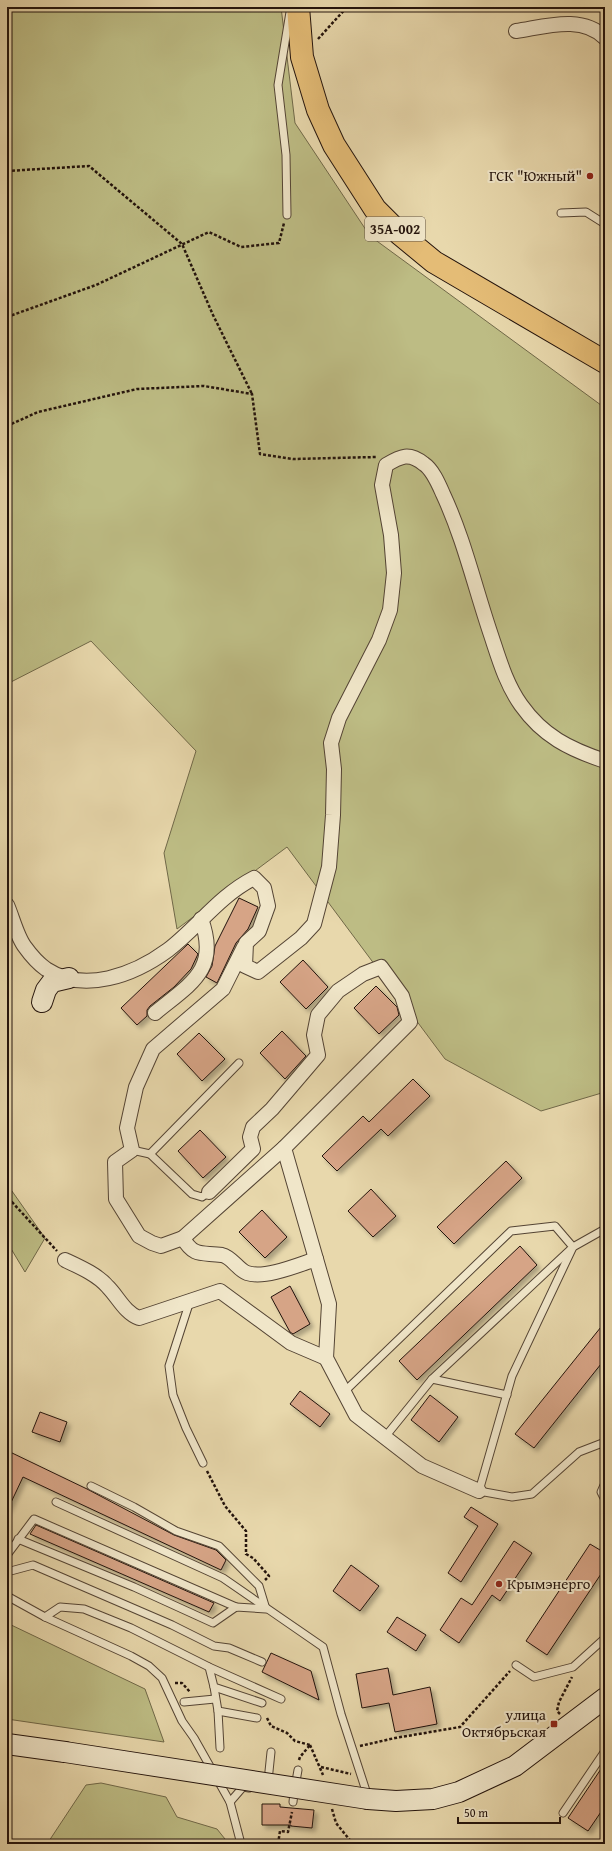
<svg xmlns="http://www.w3.org/2000/svg" width="612" height="1851" viewBox="0 0 612 1851" font-family="'Gentium Book Plus',serif">
<defs>
<filter id="shadow"><feDropShadow dx="3.5" dy="3.5" stdDeviation="2" flood-color="#0004"/></filter>
</defs>
<rect width="100%" height="100%" fill="#e8d8ac"/>
<filter id="stains"><feTurbulence type="fractalNoise" baseFrequency=".005" numOctaves="4"/><feColorMatrix values="0 0 0 0 .2 0 0 0 0 .09 0 0 0 0 .02 0 0 0 .5 -.17"/></filter>
<radialGradient id="worn" r=".72"><stop offset=".6" stop-color="#630" stop-opacity="0"/><stop offset="1" stop-color="#630" stop-opacity=".3"/></radialGradient>
<g fill="#bdbc84" stroke="#706848">
<path d="M7 7H281L295 123 370 236 605 408V1092L541 1111 445 1059 287 847 177 929 164 853 196 751 91 641 7 684Z"/>
<path d="M7 1184 45 1238 25 1272 7 1242Z"/>
<path d="M7 1623 145 1689 164 1742 7 1719Z"/>
<path d="M101 1783 166 1797 177 1817 217 1829 229 1844H47L86 1785Z"/>
</g>
<g fill="#d6a486" stroke="#23130c" filter="url(#shadow)">
<path d="M239 898 258 907 248 929 236 943 217 983 206 977 212 966 215 946Z"/>
<path d="M188 944 198 954 191 969 174 987 150 1006 147 1010V1016L137 1025 121 1008Z"/>
<path d="M303 960 328 987 306 1009 280 982Z"/>
<path d="M376 986 397 1007 399 1015 379 1034 354 1008Z"/>
<path d="M282 1031 306 1056 285 1079 260 1053Z"/>
<path d="M199 1033 225 1059 202 1081 177 1054Z"/>
<path d="M413 1079 430 1096 388 1136 381 1129 337 1171 322 1156 363 1116 369 1122Z"/>
<path d="M200 1130 226 1157 203 1178 178 1151Z"/>
<path d="M506 1161 522 1178 454 1244 437 1227Z"/>
<path d="M371 1189 396 1216 373 1237 348 1211Z"/>
<path d="M262 1210 287 1237 265 1258 239 1232Z"/>
<path d="M520 1246 537 1265 417 1380 399 1361Z"/>
<path d="M290 1286 310 1324 293 1334 290 1332 271 1297Z"/>
<path d="M605 1322V1359L534 1448 515 1434Z"/>
<path d="M300 1391 330 1414 320 1427 290 1404Z"/>
<path d="M430 1395 458 1417 439 1442 411 1420Z"/>
<path d="M40 1412 67 1422 60 1442 32 1432Z"/>
<path d="M10 1452 87 1489 174 1535 216 1550 226 1560 221 1570 23 1477 7 1511V1460Z"/>
<path d="M471 1507 498 1524 461 1582 448 1573 478 1526 464 1517Z"/>
<path d="M36 1525 214 1603 209 1612 30 1534Z"/>
<path d="M514 1541 532 1553 500 1601 492 1595 459 1643 440 1630 461 1598 472 1605Z"/>
<path d="M590 1544 605 1553V1568L547 1655 526 1641Z"/>
<path d="M351 1565 379 1586 360 1611 333 1591Z"/>
<path d="M397 1617 426 1635 416 1651 387 1632Z"/>
<path d="M271 1653 311 1671 319 1700 262 1672Z"/>
<path d="M388 1668 393 1695 430 1687 437 1724 395 1732 389 1703 362 1708 356 1674Z"/>
<path d="M605 1763V1806L588 1831 568 1818Z"/>
<path d="M262 1804H280V1807L314 1810 312 1828 291 1826V1825H262Z"/>
</g>
<g fill="none" stroke-linecap="round" stroke-linejoin="round">
<defs>
<g id="service">
<path d="M561 213 586 212 605 224"/>
<path d="M287 215 286 155 278 85 290 12"/>
<path d="M132 1150 150 1154"/>
<path d="M209 1192 202 1197 192 1194 150 1154 239 1063"/>
<path d="M605 1229 573 1247 512 1376 479 1491 512 1497 532 1494 579 1452 605 1442"/>
<path d="M190 1301 169 1366 173 1395 186 1428 203 1463"/>
<path d="M344 1392 511 1231 555 1226 573 1247 432 1379"/>
<path d="M385 1437 432 1379 507 1395"/>
<path d="M605 1483 601 1492 605 1500"/>
<path d="M56 1502 223 1578 323 1647 341 1714 368 1797"/>
<path d="M18 1539 134 1587 213 1623 236 1607 266 1609 259 1586 219 1546 176 1531 134 1507 91 1486"/>
<path d="M7 1555 34 1519 236 1607"/>
<path d="M7 1572 33 1565 172 1625 214 1646 229 1648 262 1662"/>
<path d="M7 1596 45 1617 131 1656 149 1666 162 1678 182 1721 194 1738 230 1802 241 1844"/>
<path d="M45 1617 60 1607 84 1609 131 1628 209 1667 281 1699"/>
<path d="M516 1665 534 1677 573 1667 605 1638"/>
<path d="M209 1667 214 1687 262 1703"/>
<path d="M214 1687 218 1711 257 1718"/>
<path d="M184 1702 215 1699"/>
<path d="M218 1711 220 1748"/>
<path d="M268 1781 271 1752"/>
<path d="M295 1787 298 1770"/>
<path d="M289 1793H294L293 1802"/>
<path d="M230 1802 243 1787 249 1788"/>
<path d="M563 1813 605 1751"/>
</g>
<g id="minor">
<path d="M516 31C544 27 582 14 605 38"/>
<path d="M7 905C12 916 17 937 25 947 30 954 39 964 46 969 84 994 134 975 168 950 198 927 219 896 254 878L264 888 268 906 259 931 246 943 245 966 258 972 301 938 314 924 329 867 333 815 334 769 331 743 339 718 379 640 390 610 394 573 391 535 382 485 386 465C401 456 409 452 424 464 433 470 439 485 443 494 464 539 475 588 491 635 499 659 506 684 521 705 543 736 569 749 605 761"/>
<path d="M155 1013C190 984 220 970 201 919"/>
<path d="M284 1148 183 1238C194 1258 203 1252 222 1255 232 1257 238 1270 247 1273 265 1279 298 1265 316 1259"/>
<path d="M209 1192 253 1149 250 1137 253 1127 272 1109 318 1055 314 1035 318 1015 338 991 363 974 381 967 402 996 410 1022 284 1148 329 1304 326 1358 356 1415 422 1466 479 1491"/>
<path d="M183 1238 161 1246 152 1243 139 1236 116 1199 115 1162 132 1150 127 1128 136 1087 153 1049 223 989 244 947"/>
<path d="M65 1260C80 1267 98 1275 108 1287 118 1297 125 1313 139 1318L220 1291 291 1343 326 1358"/>
</g>
<g id="secondary">
<path d="M42 1002 46 990 52 982 69 978"/>
<path d="M7 1744 65 1752"/>
<path d="M368 1799 396 1801 433 1799 459 1792 515 1766 605 1698"/>
</g>
<path id="trunk" d="M298 7 302 57 318 110 334 145 375 209 400 234 434 262 605 362"/>
</defs>
<use href="#service" stroke="#544434" stroke-width="9"/>
<use href="#minor" stroke="#544434" stroke-width="16"/>
<use href="#secondary" stroke="#23130c" stroke-width="22"/>
<use href="#trunk" stroke="#23130c" stroke-width="24"/>
<g stroke="#23130c" stroke-width="2.5" stroke-dasharray="3 2" stroke-linecap="butt">
<path d="M318 39 347 7"/>
<path d="M7 171 89 166 182 244 213 315 252 394"/>
<path d="M7 317 96 285 209 232 241 247 279 243 284 223"/>
<path d="M7 426 38 412 137 389 204 386 252 394 260 454 293 459 376 457"/>
<path d="M7 1203 12 1202 57 1251"/>
<path d="M207 1471 225 1506 246 1531V1554L253 1558 269 1576 265 1580"/>
<path d="M175 1683H182L190 1692"/>
<path d="M560 1714 557 1711 559 1702 572 1677"/>
<path d="M267 1718 271 1726 287 1733 295 1741 310 1745"/>
<path d="M310 1745 323 1775"/>
<path d="M360 1746 395 1738 460 1727 510 1671"/>
<path d="M299 1760 300 1757 310 1745"/>
<path d="M321 1767 351 1774"/>
<path d="M332 1809 336 1823 353 1844"/>
<path d="M278 1844 280 1831 288 1832 292 1812"/>
</g>
<use href="#service" stroke="#f0e6c9" stroke-width="7"/>
<use href="#minor" stroke="#f0e6c9" stroke-width="14"/>
<use href="#secondary" stroke="#f0e6c9" stroke-width="20"/>
<use href="#trunk" stroke="#e4bc76" stroke-width="22"/>
<defs>
<path id="secondary-bridge" d="M65 1752 368 1799"/>
</defs>
<use href="#secondary-bridge" stroke="#23130c" stroke-width="22" stroke-linecap="butt"/>
<use href="#secondary-bridge" stroke="#f0e6c9" stroke-width="20"/>
</g>
<g fill="#8f2418" stroke="#f0e6c9" stroke-width="1.5">
<circle cx="590" cy="176" r="4"/>
<circle cx="499" cy="1584" r="4"/>
<rect x="550" y="1720" width="8" height="8" rx="2"/>
</g>
<g text-anchor="middle" stroke-width="4" stroke-linejoin="round" paint-order="stroke">
<rect fill="#f0e6c9" stroke="#605245" stroke-width="1" x="365" y="217" width="60" height="24" rx="3"/>
<g font-size="14" font-weight="bold" fill="#23130c">
<text x="395" y="234">35А-002</text>
</g>
<g font-size="15" fill="#23130c" stroke="#f0e6c9" text-anchor="end">
<text x="582" y="181">ГСК "Южный"</text>
<text x="507" y="1589" text-anchor="start">Крымэнерго</text>
<text x="546" y="1720">улица<tspan x="546" dy="17">Октябрьская</tspan></text>
</g>
</g>
<rect width="612" height="1851" fill="none" stroke="#e8d8ac" stroke-width="24"/>
<rect x="8" y="8" width="596" height="1835" fill="none" stroke="#23130c" stroke-width="2"/>
<rect x="12" y="12" width="588" height="1827" fill="none" stroke="#23130c"/>
<path d="M458 1817v6h102v-6" fill="none" stroke="#23130c" stroke-width="2"/>
<text x="464" y="1817" font-size="12" fill="#23130c" stroke="#f0e6c9" stroke-width="3" paint-order="stroke">50 m</text>
<rect width="100%" height="100%" filter="url(#stains)"/>
<rect width="100%" height="100%" fill="url(#worn)"/>
</svg>
